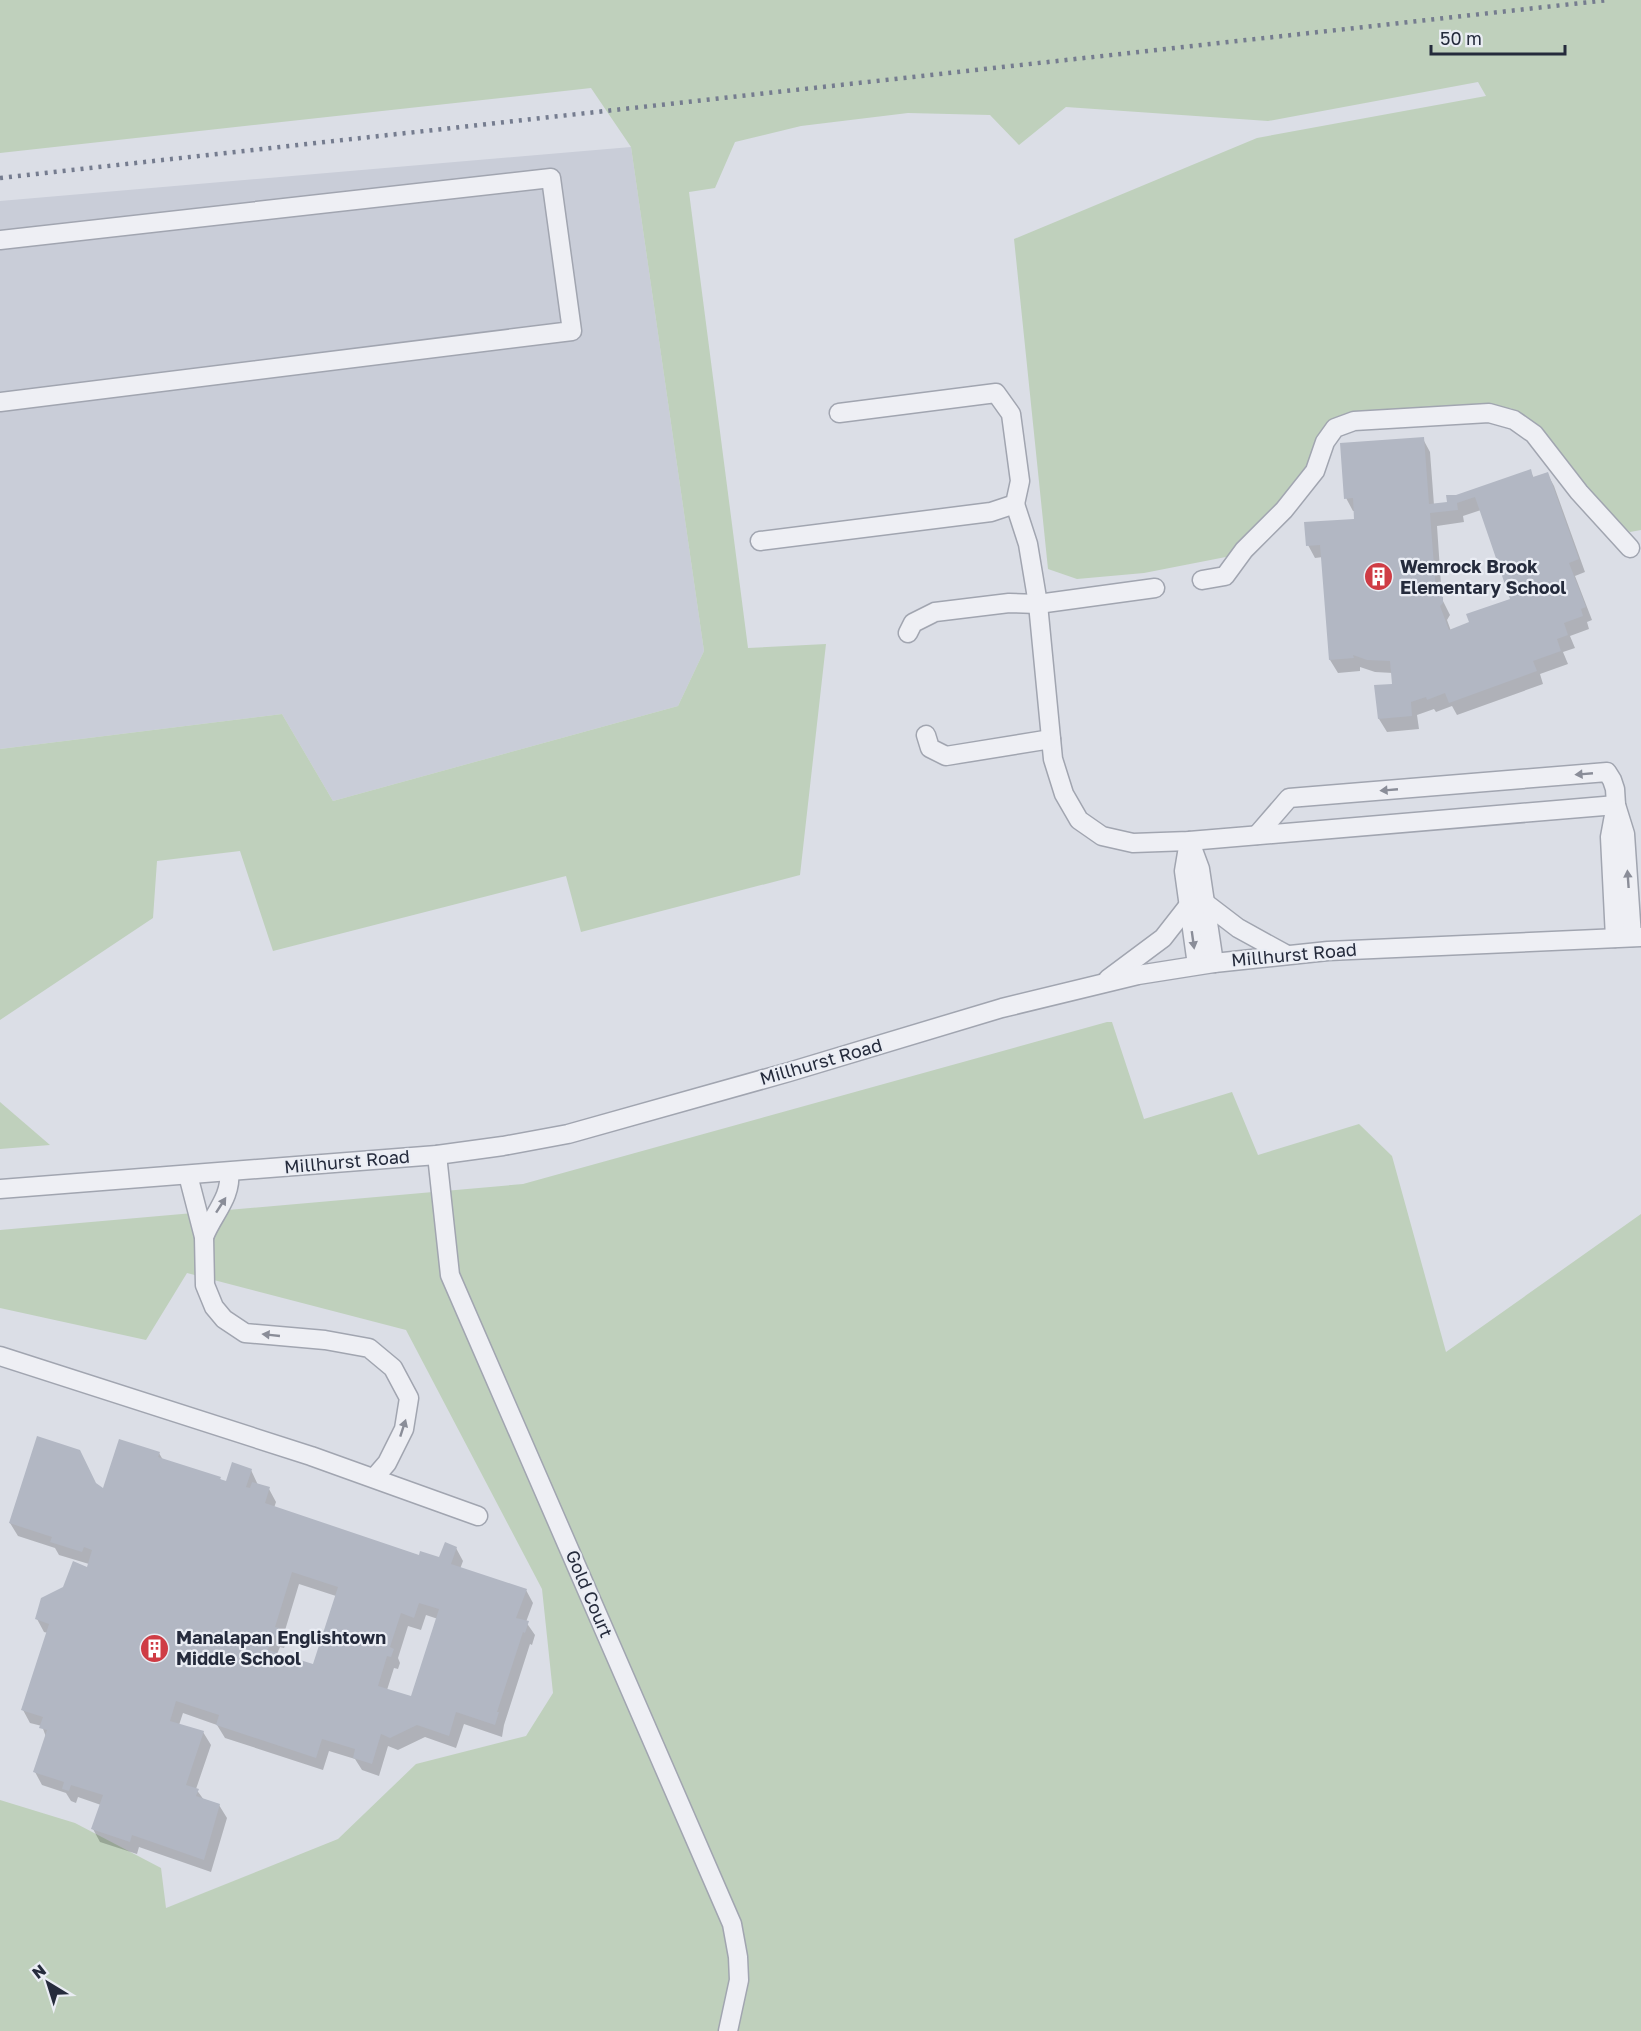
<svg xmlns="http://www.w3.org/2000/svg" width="1641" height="2031" viewBox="0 0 1641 2031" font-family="'Golos Text',sans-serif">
<rect width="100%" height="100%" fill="#dbdee6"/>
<path fill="#c9cdd8" d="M631 147 704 651 678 706 333 801 282 714 0 749V201Z"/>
<g fill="#bfd0bc">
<path d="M0 0H1641V530L1630 532 1609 514 1511 408 1429 411 1330 427 1307 479 1236 555 1144 573 1077 579 1048 569 1014 239 1257 138 1486 96 1478 82 1268 121 1066 107 1019 145 990 115 908 113 801 126 735 142 715 188 689 192 748 648 826 644 800 875 581 932 566 876 273 951 240 851 157 861 153 918 0 1020V749L282 714 333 801 678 706 704 651 631 147 591 88 0 153Z"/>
<path d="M1107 1022H1112L1144 1119 1232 1092 1258 1155 1359 1124 1392 1156 1446 1352 1641 1214V2031H0V1800L75 1823 161 1868 166 1908 338 1839 416 1764 526 1736 553 1693 542 1589 406 1330 187 1273 146 1340 0 1308V1230L523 1184Z"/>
<path d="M0 1102 50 1145 0 1149Z"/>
</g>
<g fill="#0003" fill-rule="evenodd">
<path d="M1423 439 1430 452 1434 505 1449 504 1456 497 1530 471 1534 478 1547 473 1554 486 1585 572 1575 576 1592 620 1587 622 1589 629 1570 636 1575 648 1563 652 1568 664 1540 674 1543 684 1457 715 1452 706 1436 712 1434 709 1417 715 1419 729 1387 732 1379 719 1376 687 1394 685 1393 673 1375 672 1360 667V671L1338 673 1330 660 1323 557 1315 558 1308 545 1356 520 1355 511H1353L1346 498ZM1481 510 1512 600 1471 623 1451 631 1447 620 1450 615 1442 599 1437 526 1464 522 1463 516Z"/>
<path d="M159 1453 163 1460 220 1478 221 1481 227 1483 251 1470 258 1485 269 1489 276 1502 274 1508 420 1556 440 1559 456 1548 463 1561 460 1569 526 1590 533 1603 526 1622 535 1635 532 1645 530 1644 504 1725 502 1737 464 1724 456 1748 425 1737 398 1750 388 1746 379 1776 362 1770 355 1759 329 1751 323 1770 225 1738 217 1725 183 1713 179 1725 203 1732 211 1745 196 1789 204 1800 219 1805 227 1818 211 1872 139 1847 137 1854 100 1842 93 1829 101 1805 78 1797 76 1803 71 1801 66 1793 42 1785 35 1772 46 1737 42 1726 30 1723 23 1710 48 1633 44 1632 37 1619 64 1588 88 1569 89 1564 59 1555 55 1548 18 1536 10 1523 97 1485 104 1491ZM299 1584 336 1596 314 1666 277 1654 280 1647 284 1648 286 1643 283 1637ZM426 1615 438 1619 412 1698 387 1690 394 1668 398 1669 400 1663 398 1658 408 1626 421 1630Z"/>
</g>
<g fill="#b2b7c3" fill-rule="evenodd">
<path d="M1424 437 1429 504 1447 502 1446 495H1456L1531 469 1533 477 1548 472 1579 559 1569 563 1586 607 1581 609 1583 616 1564 623 1568 635 1557 639 1561 651 1533 661 1537 671 1449 703 1445 693 1427 700 1426 697 1411 702 1412 716 1378 719 1374 685 1392 684 1390 661 1367 660 1353 655 1354 658 1329 660 1320 545 1306 546 1304 522 1354 519 1353 498 1344 499 1340 443ZM1475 497 1510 599 1466 614 1469 622 1449 630 1440 606 1443 603V597L1436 592 1430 513 1458 510 1457 503Z"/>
<path d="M37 1436 80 1450 96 1483 103 1488 119 1439 160 1452 158 1457 221 1477 220 1479 226 1481 232 1462 252 1469 246 1487 250 1488 252 1482 270 1487 265 1503 419 1555 420 1551 439 1557 445 1542 457 1547 451 1564 527 1589 516 1618 529 1621 525 1633 523 1632 497 1712H499L495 1725 456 1712 449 1736 417 1725 390 1738 381 1734 372 1764 353 1758 355 1749 322 1739 316 1758 216 1725 219 1715 176 1701 170 1721 204 1731 186 1785 199 1789 196 1796 220 1804 204 1860 132 1835 130 1842 91 1829 103 1795 71 1785 69 1791 62 1789 64 1782 33 1772 47 1730 39 1728 43 1717 21 1710 49 1624 35 1619 41 1598 63 1587 73 1561 87 1567 92 1550 84 1547 82 1552 50 1542 52 1537 9 1523ZM292 1572 338 1587 313 1664 268 1650 272 1635 277 1636 279 1628 275 1627ZM419 1603 439 1609 411 1696 378 1686 387 1656 391 1657 394 1649 390 1647 401 1613 414 1618Z"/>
</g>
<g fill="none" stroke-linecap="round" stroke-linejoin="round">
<defs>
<g id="minor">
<path d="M0 240 551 178 572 331 0 402"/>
<path d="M1015 504 1028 544 1038 604 1053 759 1064 794 1079 820 1102 836 1133 843 1189 841 1616 805"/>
<path d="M760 541 991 512 1015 504 1020 481 1011 414 996 393 839 413"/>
<path d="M1202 580 1225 576 1244 550 1284 510 1315 471 1325 442 1335 428 1354 421 1489 413 1514 420 1534 434 1579 492 1630 548"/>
<path d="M908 633 913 623 935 612 1009 603 1038 604 1155 588"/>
<path d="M926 735 930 748 946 756 1051 739"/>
<path d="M1257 835 1289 798 1607 772 1612 780 1615 789 1616 805 1625 834 1632 937"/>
<path d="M1189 841 1184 871 1197 965"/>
<path d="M1190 842 1200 869 1214 963"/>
<path d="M1204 902 1238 928 1287 955"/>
<path d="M1615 938 1610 837 1615 810"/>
<path d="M1108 979 1163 938 1188 906"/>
<path d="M437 1155 450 1275 732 1924 738 1957 739 1980 728 2031"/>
<path d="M188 1175 204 1237 205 1285 214 1307 224 1319 245 1333 325 1340 369 1348 393 1368 409 1398 404 1429 387 1463 374 1478"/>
<path d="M0 1189 437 1155 503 1146 568 1134 789 1072 1002 1008 1138 975 1214 963 1328 951 1641 937"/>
<path d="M204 1237C213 1214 232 1197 229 1172"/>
<path d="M0 1356 311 1456 478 1516"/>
</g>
</defs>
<use href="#minor" stroke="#a1a5b0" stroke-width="21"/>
<use href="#minor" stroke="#eeeff4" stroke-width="18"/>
<path stroke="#757c8f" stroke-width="4.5" stroke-dasharray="3 6" stroke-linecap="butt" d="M0 178 1608 0"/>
</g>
<defs><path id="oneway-solid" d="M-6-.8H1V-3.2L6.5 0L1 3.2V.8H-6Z" transform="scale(1.5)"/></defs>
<g fill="#8a8d98">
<use href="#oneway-solid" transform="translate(1584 774) rotate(175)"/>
<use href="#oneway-solid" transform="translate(1389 790) rotate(175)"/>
<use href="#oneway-solid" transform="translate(1628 879) rotate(-94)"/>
<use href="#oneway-solid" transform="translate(1193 940) rotate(82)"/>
<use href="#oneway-solid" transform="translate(221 1205) rotate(-57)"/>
<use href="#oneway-solid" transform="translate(271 1335) rotate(-174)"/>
<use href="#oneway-solid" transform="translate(403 1428) rotate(-72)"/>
</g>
<defs>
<symbol id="building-disc" viewBox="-11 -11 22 22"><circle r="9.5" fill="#cf3c45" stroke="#eaedf4"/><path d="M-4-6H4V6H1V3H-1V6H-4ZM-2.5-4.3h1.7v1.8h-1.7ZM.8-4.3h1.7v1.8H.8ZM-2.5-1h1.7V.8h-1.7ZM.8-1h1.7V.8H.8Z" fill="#fff"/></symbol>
</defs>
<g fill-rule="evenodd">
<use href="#building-disc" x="1362" y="560" width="33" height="33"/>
<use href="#building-disc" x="138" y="1632" width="33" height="33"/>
</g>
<g text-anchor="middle" stroke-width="4.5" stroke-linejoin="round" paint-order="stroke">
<g font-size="18" font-weight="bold" fill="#252b3c" stroke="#eaedf4" text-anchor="start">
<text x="1400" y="573">Wemrock Brook<tspan x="1400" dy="21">Elementary School</tspan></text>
<text x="176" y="1644">Manalapan Englishtown<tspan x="176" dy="21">Middle School</tspan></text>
</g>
<g font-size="18" fill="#252b3c" stroke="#eaedf4">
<text transform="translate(1294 955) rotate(-5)" y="6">Millhurst Road</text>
<text transform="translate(821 1062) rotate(-16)" y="6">Millhurst Road</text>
<text transform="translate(347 1162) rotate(-5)" y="6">Millhurst Road</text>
<text transform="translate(589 1594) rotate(67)" y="6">Gold Court</text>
</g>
</g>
<g transform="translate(48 1983) rotate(322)" stroke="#eaedf4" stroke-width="4.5" paint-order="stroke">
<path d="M0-4.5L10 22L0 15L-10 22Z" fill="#252b3c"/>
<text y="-9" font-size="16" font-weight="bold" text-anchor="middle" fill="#252b3c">N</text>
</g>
<path d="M1431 45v9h134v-9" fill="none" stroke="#252b3c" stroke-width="3"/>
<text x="1440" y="45" font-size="18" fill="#252b3c" stroke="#eaedf4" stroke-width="4.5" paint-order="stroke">50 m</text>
</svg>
